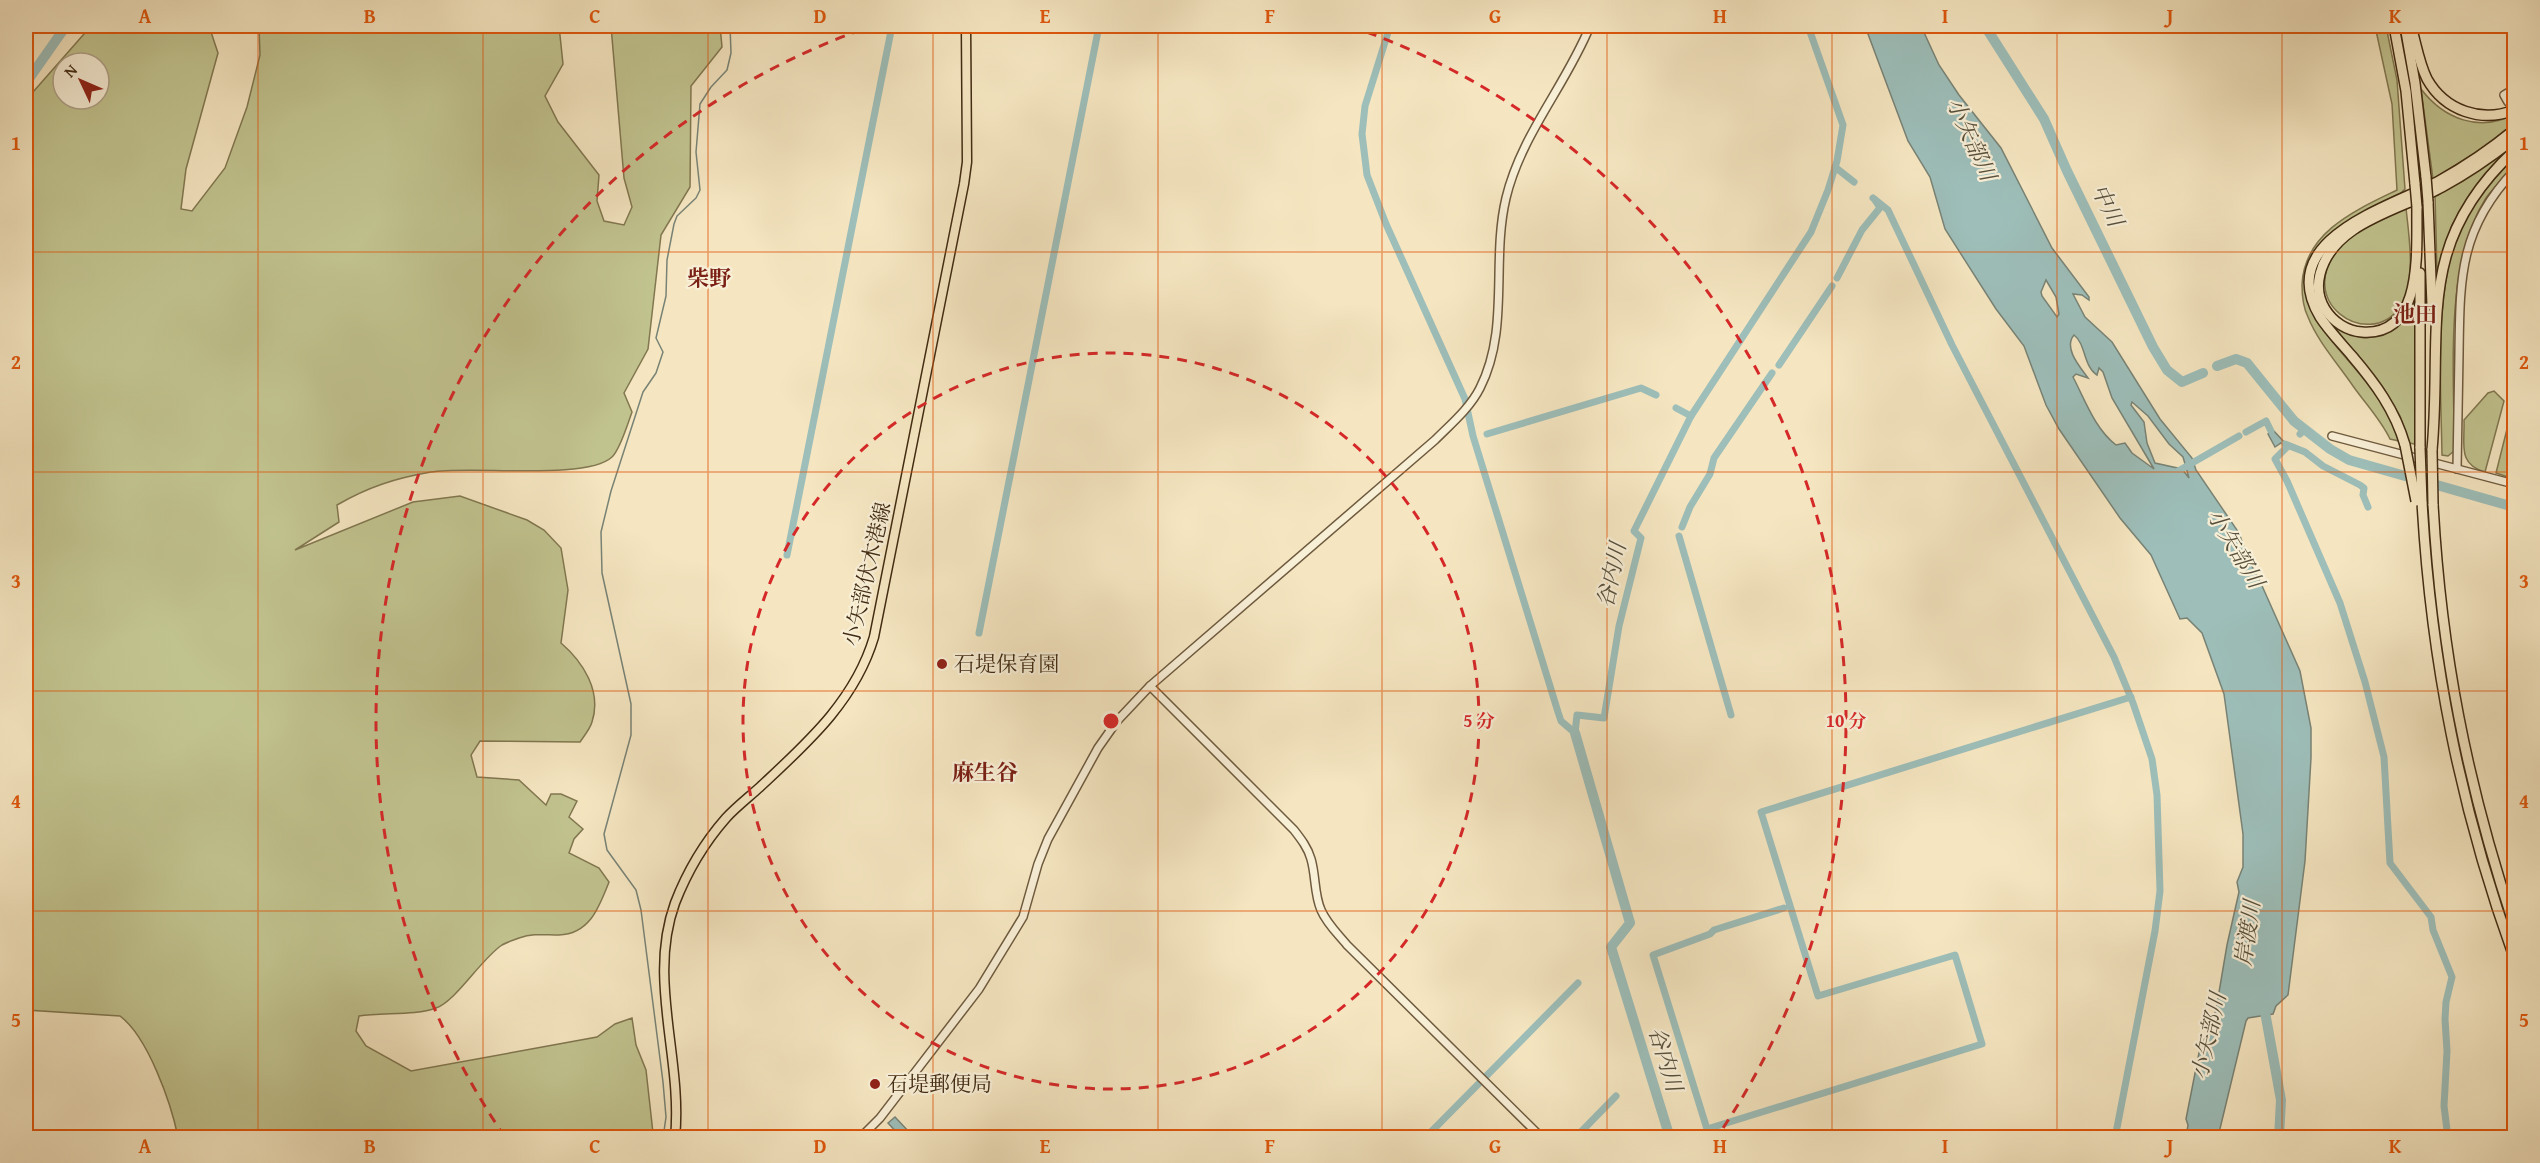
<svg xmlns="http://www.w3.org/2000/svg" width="2540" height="1163" viewBox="0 0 2540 1163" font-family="'Gentium Book Plus','Noto Serif JP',serif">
<rect width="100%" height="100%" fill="#f5e6c1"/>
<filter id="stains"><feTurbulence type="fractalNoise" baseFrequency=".00333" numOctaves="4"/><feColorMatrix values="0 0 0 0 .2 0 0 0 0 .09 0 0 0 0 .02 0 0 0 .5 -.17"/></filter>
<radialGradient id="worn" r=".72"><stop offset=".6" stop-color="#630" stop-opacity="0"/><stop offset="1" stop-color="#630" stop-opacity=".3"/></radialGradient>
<g fill="#c1c38f" stroke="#817750" stroke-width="1.5" fill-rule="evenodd">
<path d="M91 26H209L218 53 186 169 181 209 192 211 225 168 247 107 260 55 259 26H559L563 64 545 96 558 122 599 175 597 201 604 221 624 225 632 207 624 178 611 26H720L722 47 691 86 690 187 661 235 648 349 624 393 632 412C628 423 620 450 612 457 586 481 470 465 431 472 396 478 368 487 337 505L339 522 295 550 413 502 460 496 527 520 544 530 561 548 568 590 561 643C583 662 602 691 592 722 590 729 584 736 580 742L480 741 471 755 477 777 519 780 546 805 551 794H561L577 801 569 817 583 829 574 839 569 853 599 868 609 882C599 907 590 934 559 935 544 935 534 933 519 938 514 940 507 942 502 945 481 959 456 1001 436 1008 415 1016 382 1012 359 1016L356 1031 366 1046 411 1071 597 1037 615 1024 632 1018 636 1045 646 1070 653 1133 651 1137H178C171 1103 148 1037 120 1016L26 1010V100ZM63 63H99V99H63Z"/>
<path d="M2375 26H2386L2397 80 2405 189 2401 193C2338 223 2269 259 2328 336 2354 370 2387 398 2399 441L2390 439C2381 420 2365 403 2353 386 2338 364 2318 342 2308 317 2303 307 2302 296 2302 285 2304 232 2356 210 2397 190L2392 104Z"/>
<path d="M2421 89C2444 119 2480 133 2514 114V124L2477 152 2433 179Z"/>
<path d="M2509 146 2511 150 2484 175 2470 194 2452 225 2437 271 2435 195Z"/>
<path d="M2514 157V168C2505 177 2494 187 2486 198 2443 265 2455 374 2454 451L2448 456 2442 455C2441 387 2433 288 2461 226 2474 199 2494 179 2514 157Z"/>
<path d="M2406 208C2409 237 2417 283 2399 308 2369 351 2290 302 2342 244 2357 227 2386 218 2406 208Z"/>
<path d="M2414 302 2415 307V444L2409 443 2400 416 2384 389 2328 319C2365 353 2388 337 2414 302Z"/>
<path d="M2494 391 2504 401 2485 472C2457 464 2465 444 2464 420L2488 393Z"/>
<path d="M2511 424 2514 427V479L2496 473 2508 425Z"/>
</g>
<g fill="#9dbeb9" stroke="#788376" stroke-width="1.5" fill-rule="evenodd">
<path d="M1865 26H1921L1939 65 1959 95 2001 148 2052 248 2089 297V300L2082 295 2073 294 2085 317 2112 342 2160 419 2192 458 2196 470 2239 533 2249 561 2259 579 2300 671 2311 728V758L2305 861 2288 995 2276 1006 2273 1014 2248 1018 2246 1021 2218 1137H2186L2188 1125 2186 1119 2199 1053 2216 1010 2227 945 2239 892 2237 882 2243 867V834L2224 694 2202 633 2187 618 2180 619 2151 555 2120 518 2059 429 2046 405 2024 346 1996 309 1945 229 1930 177 1908 141ZM2046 280 2056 297 2059 314 2057 317 2042 296 2041 292ZM2074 335C2086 344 2083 366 2097 375L2099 368 2103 372 2112 398 2154 469 2132 453 2125 443 2116 445C2095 429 2085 400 2073 377L2076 374 2088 378C2080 367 2063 348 2074 335ZM2132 402 2148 416 2169 444 2183 457 2189 478 2182 469 2155 463 2147 443 2144 422 2131 405Z"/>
<path d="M2273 430 2285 443 2284 445 2281 443 2275 447 2268 434Z"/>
<path d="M895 1117 911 1134 906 1137H901L888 1123Z"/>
</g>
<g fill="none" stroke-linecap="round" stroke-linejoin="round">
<path stroke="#788376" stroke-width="1.5" d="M663 1138 666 1117 663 1082 641 910 636 890 607 850 604 834 631 735V704L602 573 601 532 611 491 643 392 656 373 663 352 656 338 666 296 667 260 674 224 677 216 696 198 700 190 696 152 700 104 711 87 727 70 731 53 730 26"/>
<g stroke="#9dbeb9" stroke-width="7">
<path d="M1390 26 1365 106 1362 134 1367 175 1386 224 1465 399 1473 436 1558 712 1561 721 1575 733"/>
<path d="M1835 167 1854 182"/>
<path d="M1873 198 1888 210 1952 345 2114 657 2133 703 2152 759 2157 795 2160 891 2155 931 2115 1138"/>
<path d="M1837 278 1862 230 1879 209V206L1875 200"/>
<path d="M1779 365 1832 286"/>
<path d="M1676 408 1691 416"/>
<path d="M2246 432 2266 421 2271 431"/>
<path d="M1487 434 1641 388 1656 395"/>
<path d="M2300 434 2304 430"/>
<path d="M2285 444 2305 452 2323 466 2360 485 2364 488 2363 495 2368 507"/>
<path d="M2288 446 2275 459 2287 481 2340 603 2365 682 2384 757 2390 863 2431 917 2433 930 2452 977 2446 1002 2445 1019 2447 1051 2444 1106 2448 1138"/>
<path d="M2173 474 2239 436"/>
<path d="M1682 527 1690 507 1710 474 1714 458 1772 373"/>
<path d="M1679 536 1731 715"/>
<path d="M787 555 892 26"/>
<path d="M979 633 1099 26"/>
<path d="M1575 733 1577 715 1604 718 1619 626 1641 538 1634 531 1691 416 1811 232 1828 190 1837 161 1843 125 1808 26"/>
<path d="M1784 908 1714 930 1710 934 1653 955 1707 1129 1982 1044 1955 955 1818 996 1761 812 2131 697"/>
<path d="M1425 1138 1578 983"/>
<path d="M1575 1138 1616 1096"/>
</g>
<g stroke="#9dbeb9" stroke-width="10">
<path d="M1985 26 2044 119 2067 171 2153 347 2167 370 2182 382 2203 373"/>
<path d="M26 83 66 26"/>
<path d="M2217 366 2236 359 2247 363 2294 421 2330 449 2349 460 2514 507"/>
<path d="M1575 733 1630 923 1611 947 1670 1138"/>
<path d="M2263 1001 2281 1100 2279 1138"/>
</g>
<defs>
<g id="tertiary">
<path d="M2508 102 2504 95 2514 89"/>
<path d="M2332 436 2514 484"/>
<path d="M2457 469C2458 431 2458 392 2459 354 2460 279 2459 229 2514 171"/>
<path d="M1150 686 1294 830C1301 839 1308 848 1311 859 1316 876 1314 894 1321 910 1327 924 1338 934 1347 945L1542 1138"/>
<path d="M860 1138 880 1118 979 989 1023 917 1038 864 1048 839 1098 748 1117 721 1150 686 1435 440C1451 424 1470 408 1480 388 1510 329 1491 261 1506 198 1521 135 1566 85 1590 26"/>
<path d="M1837 1138 1842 1134"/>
</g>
<path id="primary" d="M675 1138C683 1059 647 980 675 903 687 872 704 843 726 818 736 807 749 797 760 787 807 743 855 701 874 637L964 184 967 162 966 26"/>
<g id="motorway">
<path d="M2394 26 2406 91 2415 184"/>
<path d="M2405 26 2415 83 2426 177"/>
<path d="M2411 26C2416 43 2419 63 2427 79 2445 111 2482 123 2514 110"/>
<path d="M2428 202 2432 305"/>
<path d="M2417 207C2416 247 2425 337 2362 332 2347 331 2333 322 2325 309 2318 298 2317 286 2320 274 2333 222 2401 210 2442 187 2468 173 2491 157 2514 139"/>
<path d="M2420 273V448"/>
<path d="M2405 445C2395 410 2375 383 2352 356 2341 343 2329 331 2320 317 2273 238 2391 207 2439 181 2466 166 2491 149 2514 130"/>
<path d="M2432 450C2443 328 2413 245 2514 151"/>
<path d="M2422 502C2431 661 2460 808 2514 957"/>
<path d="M2433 504C2441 652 2467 784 2514 925"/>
</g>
</defs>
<use href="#tertiary" stroke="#6e5a3e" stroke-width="10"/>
<use href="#primary" stroke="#412b12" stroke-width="11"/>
<use href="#motorway" stroke="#412b12" stroke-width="12"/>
<use href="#tertiary" stroke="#f8efd7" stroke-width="7"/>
<use href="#primary" stroke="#f5e6c1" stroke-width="8"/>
<use href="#motorway" stroke="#f5e6c1" stroke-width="9"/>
<defs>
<g id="motorway-bridge">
<path d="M2426 177 2428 202"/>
<path d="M2415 184 2417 207"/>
<path d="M2405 445 2416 501"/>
<path d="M2420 448 2422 502"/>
<path d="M2432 450 2433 504"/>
</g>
</defs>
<use href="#motorway-bridge" stroke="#412b12" stroke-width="12" stroke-linecap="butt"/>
<use href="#motorway-bridge" stroke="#f5e6c1" stroke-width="9"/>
</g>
<path fill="none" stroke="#e0570c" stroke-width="1.5" stroke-opacity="0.55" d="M258 26V1138M483 26V1138M708 26V1138M933 26V1138M1158 26V1138M1382 26V1138M1607 26V1138M1832 26V1138M2057 26V1138M2282 26V1138M26 252H2514M26 472H2514M26 691H2514M26 911H2514"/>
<g fill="none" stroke="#d62828" stroke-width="3" stroke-dasharray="10 8">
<circle cx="1111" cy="721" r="368"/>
<path d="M505 1137A735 735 0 0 1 872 26M1350 26A735 735 0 0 1 1717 1137"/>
</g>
<g fill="#8f2418" stroke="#f8efd7" stroke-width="2">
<circle cx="942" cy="664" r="6"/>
<circle cx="875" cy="1084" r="6"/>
</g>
<g text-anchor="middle" stroke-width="4.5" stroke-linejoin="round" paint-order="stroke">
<g font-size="21" fill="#412b12" stroke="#f8efd7">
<text transform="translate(867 574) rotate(-77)" y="7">小矢部伏木港線</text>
</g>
<g font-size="21" fill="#412b12" stroke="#f8efd7" text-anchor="start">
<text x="954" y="671">石堤保育園</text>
<text x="887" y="1091">石堤郵便局</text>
</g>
<g font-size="22" font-style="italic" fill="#58503c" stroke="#f8efd7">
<text transform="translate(1972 139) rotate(66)" y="8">小矢部川</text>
<text transform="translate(2108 205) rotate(64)" y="8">中川</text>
<text transform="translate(2236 548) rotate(59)" y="8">小矢部川</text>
<text transform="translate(1611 575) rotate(-78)" y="8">谷内川</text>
<text transform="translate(2247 933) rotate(-82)" y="8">岸渡川</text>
<text transform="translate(2208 1036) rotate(-77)" y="8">小矢部川</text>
<text transform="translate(1666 1059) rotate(73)" y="8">谷内川</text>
</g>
<g font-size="22" font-weight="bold" fill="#7a1f14" stroke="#f8efd7">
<text x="709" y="286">柴野</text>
<text x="2415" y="322">池田</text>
<text x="985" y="780">麻生谷</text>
</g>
</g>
<circle cx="1111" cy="721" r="9" fill="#d62828" stroke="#f8efd7" stroke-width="3"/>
<g font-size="18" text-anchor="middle" font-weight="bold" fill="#d62828" stroke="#f8efd7" stroke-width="4.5" stroke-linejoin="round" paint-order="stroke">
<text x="1479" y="727">5 分</text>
<text x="1846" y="727">10 分</text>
</g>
<rect width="2540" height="1163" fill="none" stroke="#f5e6c1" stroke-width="66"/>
<g transform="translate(81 81) rotate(314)"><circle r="28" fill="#f8efd7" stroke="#afa188" stroke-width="1.5"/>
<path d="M0-4.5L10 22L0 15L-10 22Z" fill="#8f2418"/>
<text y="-9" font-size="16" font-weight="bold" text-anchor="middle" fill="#412b12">N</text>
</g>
<rect x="33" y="33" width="2474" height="1097" fill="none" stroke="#e0570c" stroke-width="2"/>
<g font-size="20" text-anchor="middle" font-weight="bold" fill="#e0570c">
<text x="145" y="23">A</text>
<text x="370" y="23">B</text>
<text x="595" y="23">C</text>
<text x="820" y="23">D</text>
<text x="1045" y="23">E</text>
<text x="1270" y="23">F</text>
<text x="1495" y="23">G</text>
<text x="1720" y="23">H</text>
<text x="1945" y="23">I</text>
<text x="2170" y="23">J</text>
<text x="2395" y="23">K</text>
<text x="16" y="150">1</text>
<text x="2524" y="150">1</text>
<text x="16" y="369">2</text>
<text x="2524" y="369">2</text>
<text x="16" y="588">3</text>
<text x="2524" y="588">3</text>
<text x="16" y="808">4</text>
<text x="2524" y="808">4</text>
<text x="16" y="1027">5</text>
<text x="2524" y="1027">5</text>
<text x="145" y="1153">A</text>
<text x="370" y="1153">B</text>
<text x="595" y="1153">C</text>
<text x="820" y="1153">D</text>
<text x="1045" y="1153">E</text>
<text x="1270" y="1153">F</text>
<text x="1495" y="1153">G</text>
<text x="1720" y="1153">H</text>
<text x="1945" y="1153">I</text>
<text x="2170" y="1153">J</text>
<text x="2395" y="1153">K</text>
</g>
<rect width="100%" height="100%" filter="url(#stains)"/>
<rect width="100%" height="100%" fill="url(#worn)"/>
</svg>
